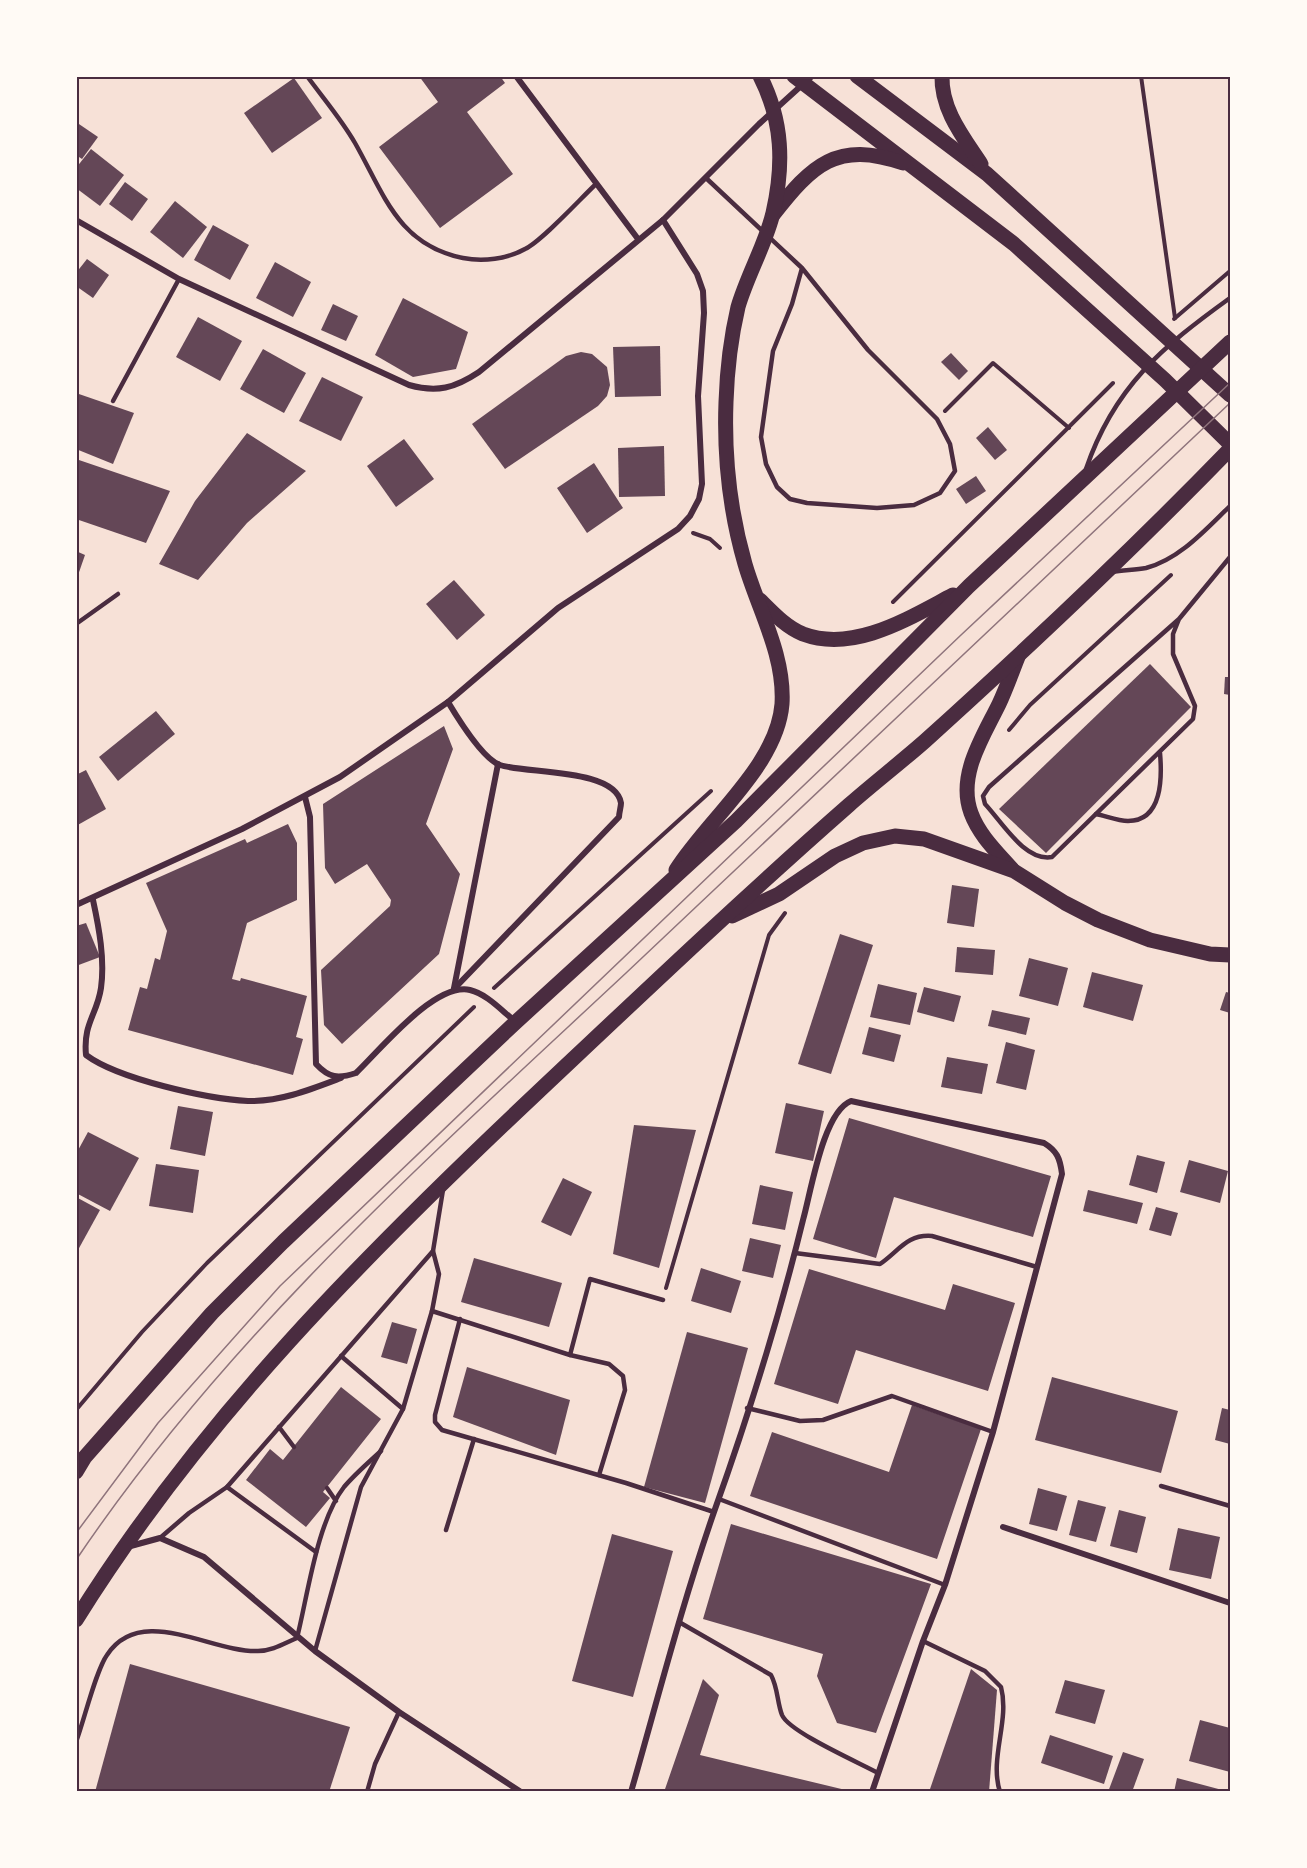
<svg xmlns="http://www.w3.org/2000/svg" width="1307" height="1868" viewBox="0 0 1307 1868" font-family="'Libre Baskerville',serif">
<rect width="100%" height="100%" fill="#f7e1d7"/>
<g fill="#644757">
<path d="M419 76H500L505 83 467 112 513 174 440 228 379 147 438 102Z"/>
<path d="M294 78 322 118 272 153 244 113Z"/>
<path d="M76 122 98 137 82 159 76 155Z"/>
<path d="M91 149 124 175 100 206 76 188V168Z"/>
<path d="M125 182 148 199 132 221 109 204Z"/>
<path d="M175 201 207 227 183 258 150 232Z"/>
<path d="M213 225 249 245 230 280 194 260Z"/>
<path d="M87 259 109 275 93 298 76 286V273Z"/>
<path d="M275 262 311 282 293 317 256 298Z"/>
<path d="M403 298 468 332 456 369 413 377 375 355Z"/>
<path d="M333 304 358 316 346 341 321 330Z"/>
<path d="M198 317 242 341 220 381 176 357Z"/>
<path d="M660 346 661 396 615 397 613 347Z"/>
<path d="M263 349 306 373 284 413 240 389Z"/>
<path d="M581 352 592 354 607 367 610 385 607 396 598 406 505 469 472 424 566 356Z"/>
<path d="M951 353 968 371 959 380 941 362Z"/>
<path d="M322 377 363 397 341 441 299 421Z"/>
<path d="M76 393 134 413 113 464 76 449Z"/>
<path d="M988 427 1007 450 995 460 976 438Z"/>
<path d="M247 433 306 471 247 523 198 580 159 564 195 501Z"/>
<path d="M404 439 434 479 396 507 367 466Z"/>
<path d="M664 446 665 496 619 497 618 448Z"/>
<path d="M76 459 170 491 146 543 76 519Z"/>
<path d="M594 463 623 508 587 533 557 488Z"/>
<path d="M976 476 986 491 966 504 956 489Z"/>
<path d="M76 551 85 555 77 578H76Z"/>
<path d="M454 580 485 615 457 640 426 604Z"/>
<path d="M1150 664 1191 707 1046 853 999 809Z"/>
<path d="M1225 677H1230V695L1224 694Z"/>
<path d="M156 711 175 734 118 781 99 757Z"/>
<path d="M444 726 453 749 426 824 460 874 439 954 342 1044 324 1025 321 970 390 906 391 900 367 864 335 884 325 868 323 804Z"/>
<path d="M86 770 106 809 76 826V775Z"/>
<path d="M288 824 297 843V900L247 923 232 979 240 981 241 978 307 996 296 1037 303 1039 293 1075 128 1030 140 987 147 989 155 958 160 960 167 931 146 883 245 839 247 843Z"/>
<path d="M952 885 979 889 974 927 947 923Z"/>
<path d="M86 923 100 957 76 966V926Z"/>
<path d="M840 934 873 945 831 1074 798 1064Z"/>
<path d="M957 947 995 950 993 975 955 972Z"/>
<path d="M1029 958 1068 968 1058 1006 1019 996Z"/>
<path d="M1092 972 1143 985 1133 1021 1083 1007Z"/>
<path d="M878 984 917 993 910 1025 870 1017Z"/>
<path d="M924 987 961 996 954 1022 917 1012Z"/>
<path d="M1226 992 1230 993V1013L1220 1010Z"/>
<path d="M992 1010 1030 1018 1026 1035 988 1026Z"/>
<path d="M869 1027 901 1035 894 1062 862 1054Z"/>
<path d="M1006 1042 1035 1050 1026 1090 996 1083Z"/>
<path d="M947 1057 988 1064 982 1094 941 1087Z"/>
<path d="M786 1103 824 1111 813 1161 775 1153Z"/>
<path d="M178 1106 213 1112 205 1156 170 1149Z"/>
<path d="M849 1118 1051 1176 1033 1237 894 1197 876 1258 813 1239Z"/>
<path d="M634 1125 696 1130 659 1268 613 1254Z"/>
<path d="M88 1132 139 1158 110 1211 76 1193V1154Z"/>
<path d="M1137 1155 1165 1162 1157 1193 1129 1185Z"/>
<path d="M1189 1160 1228 1171 1220 1203 1180 1192Z"/>
<path d="M156 1164 199 1170 193 1213 149 1206Z"/>
<path d="M563 1178 592 1192 571 1236 541 1222Z"/>
<path d="M760 1185 793 1192 785 1230 752 1224Z"/>
<path d="M1088 1190 1143 1203 1137 1224 1083 1211Z"/>
<path d="M76 1197 100 1210 78 1250 76 1249Z"/>
<path d="M1156 1207 1178 1213 1171 1236 1149 1230Z"/>
<path d="M750 1238 781 1245 773 1278 742 1271Z"/>
<path d="M474 1258 562 1283 549 1327 461 1302Z"/>
<path d="M701 1268 741 1281 731 1313 691 1301Z"/>
<path d="M809 1269 945 1310 953 1284 1015 1303 988 1391 856 1350 838 1404 774 1384Z"/>
<path d="M392 1322 417 1329 407 1364 381 1357Z"/>
<path d="M687 1332 748 1348 705 1503 644 1487Z"/>
<path d="M467 1367 570 1400 556 1455 453 1417Z"/>
<path d="M1052 1377 1178 1411 1161 1473 1035 1440Z"/>
<path d="M341 1387 381 1419 323 1492 330 1498 306 1527 246 1480 270 1449 283 1460Z"/>
<path d="M912 1405 981 1429 937 1559 750 1496 772 1432 889 1472Z"/>
<path d="M1222 1408 1230 1410V1444L1215 1440Z"/>
<path d="M1038 1488 1067 1496 1057 1531 1029 1524Z"/>
<path d="M1078 1500 1106 1507 1096 1542 1069 1535Z"/>
<path d="M1119 1510 1146 1517 1137 1553 1110 1546Z"/>
<path d="M731 1524 931 1584 876 1733 837 1723 817 1676 823 1654 703 1619Z"/>
<path d="M1178 1528 1220 1537 1211 1579 1169 1570Z"/>
<path d="M612 1534 673 1551 633 1697 572 1681Z"/>
<path d="M130 1664 350 1727 329 1792H95Z"/>
<path d="M971 1669 997 1690 989 1792H929Z"/>
<path d="M703 1679 719 1695 700 1755 854 1792H664Z"/>
<path d="M1065 1680 1105 1690 1095 1724 1055 1713Z"/>
<path d="M1200 1720 1230 1728V1772L1189 1761Z"/>
<path d="M1050 1735 1113 1756 1104 1784 1041 1763Z"/>
<path d="M1123 1752 1144 1759 1132 1792H1108Z"/>
<path d="M1177 1778 1226 1791V1792H1174Z"/>
</g>
<g fill="none" stroke-linecap="round" stroke-linejoin="round">
<g stroke="#4a2c40" stroke-width="4">
<path d="M1141 76 1175 318"/>
<path d="M1174 319 1230 271"/>
<path d="M945 411 993 363 1069 428"/>
<path d="M693 533 710 539 720 548"/>
<path d="M893 602 1113 383"/>
<path d="M1009 730 1030 705 1171 575"/>
<path d="M494 988 711 791"/>
<path d="M666 1288 769 935 785 913"/>
<path d="M76 1410 142 1332 207 1263 474 1007"/>
</g>
<g stroke="#4a2c40" stroke-width="4.5">
<path d="M307 76C323 98 342 120 355 143 384 194 398 245 463 258 483 262 507 259 525 249 542 241 580 199 596 184"/>
<path d="M706 178 802 268 868 350 937 419 950 444 955 471 940 493 914 505 877 508 807 503 790 499 777 487 766 464 761 437 773 351 792 304 802 268"/>
<path d="M113 401 179 279"/>
<path d="M1086 469C1114 387 1162 347 1230 298"/>
<path d="M1112 572C1123 570 1135 570 1146 568 1180 559 1206 529 1230 506"/>
<path d="M1179 619 989 787 983 796 985 804C1002 822 1025 862 1052 857L1193 719 1195 706 1173 654V634L1179 619 1230 557"/>
<path d="M76 624 118 594"/>
<path d="M1096 814C1106 816 1118 821 1128 821 1163 821 1162 776 1160 753"/>
<path d="M795 1253 880 1264C899 1251 907 1234 932 1236L1037 1267"/>
<path d="M432 1311 570 1355 590 1279 663 1300"/>
<path d="M460 1319 435 1415V1422L442 1430 626 1483 714 1512"/>
<path d="M570 1355 609 1364 623 1376 625 1390 599 1475"/>
<path d="M341 1356 403 1409"/>
<path d="M747 1408 800 1421 823 1420 892 1396 993 1432"/>
<path d="M279 1427 294 1447"/>
<path d="M1161 1486 1230 1506"/>
<path d="M227 1487 316 1552"/>
<path d="M327 1488 336 1501"/>
<path d="M719 1499 945 1585"/>
<path d="M446 1530 474 1439"/>
<path d="M160 1538 189 1513 227 1487 433 1251 443 1190"/>
<path d="M679 1622 771 1675C778 1688 777 1702 782 1715 789 1732 860 1763 878 1773"/>
<path d="M923 1641 985 1671 1001 1687C1010 1721 989 1758 1000 1792"/>
<path d="M315 1651 361 1487 403 1409 432 1311 439 1274 433 1251"/>
<path d="M76 1742C84 1721 96 1670 107 1655 141 1603 212 1653 258 1651 272 1651 285 1643 297 1638 308 1594 317 1522 344 1487 355 1474 369 1462 381 1451"/>
<path d="M367 1792 375 1764 399 1712"/>
</g>
<g stroke="#4a2c40" stroke-width="6">
<path d="M516 76 638 239"/>
<path d="M76 220 179 279 409 385C437 393 455 388 479 372L663 220 759 124 812 76"/>
<path d="M448 702C457 717 483 759 500 765 526 774 615 768 621 803 621 807 619 813 619 817L454 989"/>
<path d="M305 797 310 817 316 1064C329 1078 338 1079 356 1073 380 1050 435 982 470 990 487 994 502 1011 516 1022"/>
<path d="M93 900C99 928 105 959 101 988 97 1015 83 1023 86 1055 118 1079 208 1099 248 1101 280 1102 312 1089 341 1078"/>
<path d="M76 905 242 829 340 777 448 702 558 608 678 529 690 516 699 499 702 484 698 396 704 313 703 291 697 274 663 220"/>
<path d="M454 988 498 764"/>
<path d="M1003 1527 1230 1603"/>
<path d="M127 1547 160 1538 204 1557 315 1651 399 1712 521 1792"/>
<path d="M631 1792C658 1698 682 1604 714 1512 748 1417 779 1318 803 1220 811 1192 823 1112 851 1101L1044 1143C1057 1151 1060 1158 1062 1174L993 1432 945 1585 923 1641 872 1792"/>
</g>
<g stroke="#4a2c40" stroke-width="15">
<path d="M794 76 1014 244 1165 380 1230 444"/>
<path d="M857 76 987 174 1230 395"/>
<path d="M942 76C941 110 964 138 981 164"/>
<path d="M773 215C812 165 837 140 903 163"/>
<path d="M760 600C773 613 786 627 803 634 854 653 909 618 953 595"/>
<path d="M1012 869C997 852 979 835 971 813 957 775 983 737 999 704 1006 689 1012 672 1018 657"/>
<path d="M676 870C708 819 777 766 782 704 785 655 758 609 745 564 730 512 724 455 726 402 727 371 731 337 738 307 747 276 766 243 773 213 784 165 783 121 760 76"/>
<path d="M732 916 779 894 835 856 863 843 895 836 924 839 1014 871 1065 903 1098 920 1150 940 1210 954 1230 955"/>
<path d="M76 1472 85 1457 212 1313 283 1242 516 1022 736 821 969 586 1230 342"/>
<path d="M76 1620C201 1419 367 1253 538 1092 641 995 743 898 849 805 874 783 900 763 925 741 1029 647 1132 550 1230 449"/>
</g>
<g stroke="#8f747c" stroke-width="1.5">
<path d="M76 1533 158 1423 280 1286 961 635 1230 383"/>
<path d="M76 1560C227 1336 430 1156 626 973 828 783 1029 593 1230 403"/>
</g>
</g>
<rect width="1307" height="1868" fill="none" stroke="#fffaf5" stroke-width="156"/>
<rect x="78" y="78" width="1151" height="1712" fill="none" stroke="#4a2c40" stroke-width="2"/>
</svg>
